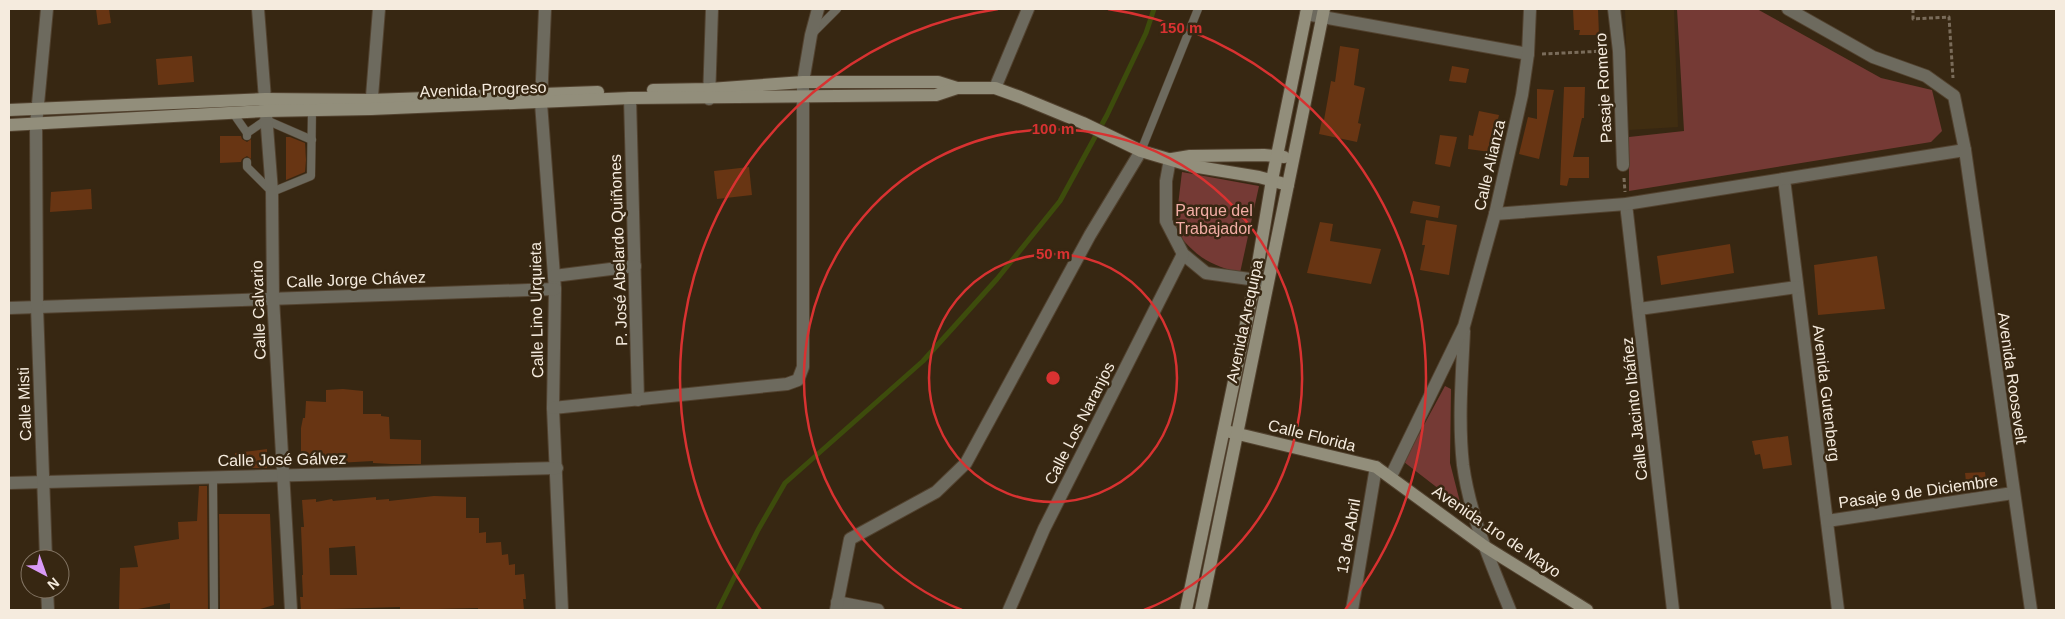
<svg xmlns="http://www.w3.org/2000/svg" width="2065" height="619" viewBox="0 0 2065 619" font-family="Helvetica,sans-serif">
<rect width="100%" height="100%" fill="#372712"/>
<path fill="#402d11" d="M1625 9H1674L1678 127 1629 130Z"/>
<g fill="#753a35">
<path d="M1677 9H1757L1881 78 1932 90 1942 131 1931 142 1629 191V137L1684 131Z"/>
<path d="M1182 172 1259 186 1240 273C1208 264 1196 257 1175 230Z"/>
<path d="M1445 386 1451 389 1450 463 1461 506 1404 462Z"/>
</g>
<g fill="none" stroke-linecap="round" stroke-linejoin="round">
<path stroke="#3d4c0c" stroke-width="5" d="M718 610 758 530 785 483 923 361 997 279 1060 201 1107 115 1146 33 1154 9"/>
</g>
<g fill="#683513" fill-rule="evenodd">
<path d="M96 9H109L111 23 98 25Z"/>
<path d="M1573 9H1598L1599 35H1579L1580 30H1574Z"/>
<path d="M1340 46 1359 49 1354 85 1365 88 1358 123 1361 124 1357 142 1319 134 1322 120H1324L1331 81 1335 82Z"/>
<path d="M192 56 194 82 158 85 156 59Z"/>
<path d="M1452 66 1469 69 1466 83 1449 81Z"/>
<path d="M1564 87H1585L1584 118H1582L1573 157H1589V178H1569L1567 186 1560 185Z"/>
<path d="M1537 89 1554 90 1539 159 1519 154 1528 117 1537 119Z"/>
<path d="M1479 111 1499 115 1490 152 1468 149 1469 135 1473 136Z"/>
<path d="M1440 135 1457 137 1450 167 1435 164Z"/>
<path d="M220 136H241L242 139 247 142 251 139V159L247 156 242 159 241 162 220 163Z"/>
<path d="M286 137H290L305 143 306 160 305 172 286 180Z"/>
<path d="M749 167 752 195 717 199 714 171Z"/>
<path d="M91 189 92 209 50 212 51 192Z"/>
<path d="M1413 201 1440 206 1438 218 1410 213Z"/>
<path d="M1426 220 1457 225 1449 275 1420 270 1425 245H1422Z"/>
<path d="M1320 222 1333 224 1330 241 1381 249 1371 284 1307 273Z"/>
<path d="M1730 244 1734 273 1661 285 1657 256Z"/>
<path d="M1877 256 1885 309 1818 315 1814 265Z"/>
<path d="M343 389 363 391V414H381V416L389 417 390 439 421 440V464H391L373 463V461L301 465V428L303 418H305L306 401 326 402V390Z"/>
<path d="M1788 436 1792 465 1763 469 1760 454 1755 455 1752 441Z"/>
<path d="M267 449V468H250V465L237 467 235 453Z"/>
<path d="M1985 472 1987 489 1967 490 1965 473Z"/>
<path d="M199 486H207L208 609 170 610V603L133 610H119L120 568 138 567 134 546 179 539 178 522 197 521Z"/>
<path d="M434 496 466 497V518H479V533L486 532V543L501 542 502 555 508 554 509 565 515 564V575L524 574 526 599H523L524 610H478V608L400 610V607L301 610 300 597H303L302 575H303L301 527H304L302 500 316 499V502L332 499 333 501 376 497V500L389 499V501ZM355 546 357 575H330L329 548Z"/>
<path d="M219 514H270L274 605 257 610H220Z"/>
</g>
<g fill="none" stroke-linecap="round" stroke-linejoin="round">
<defs>
<g id="service">
<path d="M814 32 837 9"/>
<path d="M233 113 247 133"/>
<path d="M247 136V133L266 120 312 140"/>
<path d="M1141 151 1198 9"/>
<path d="M247 162V167L272 192 311 176 312 110"/>
<path d="M213 477 214 610"/>
</g>
<g id="minor">
<path d="M258 9 265 99"/>
<path d="M545 9 541 103 555 289 553 408 562 610"/>
<path d="M1614 9 1619 51 1623 165"/>
<path d="M1306 14 1528 54"/>
<path d="M995 88 1028 9"/>
<path d="M630 98 638 400"/>
<path d="M709 99 712 9"/>
<path d="M371 109 379 9"/>
<path d="M1170 159 1166 181V221L1183 254 1206 273 1264 281"/>
<path d="M1784 179 1838 610"/>
<path d="M1626 204 1673 610"/>
<path d="M1495 214 1626 204 1965 150"/>
<path d="M554 276 635 266"/>
<path d="M9 308 555 289"/>
<path d="M1639 309 1797 287"/>
<path d="M1464 331C1462 375 1458 420 1463 465 1470 516 1491 563 1510 610"/>
<path d="M553 408 787 384 798 380 803 367V82L811 35 818 9"/>
<path d="M1391 476 1464 326 1495 214 1522 95 1528 54 1530 9"/>
<path d="M9 483 557 468"/>
<path d="M1827 521 2013 493"/>
<path d="M46 559 37 307 36 125 47 9"/>
<path d="M47 589 48 610"/>
<path d="M837 602 878 610"/>
<path d="M836 610 850 539 936 492 966 463 1090 235 1141 151"/>
<path d="M1009 610 1044 529 1183 254"/>
<path d="M1352 610 1376 467"/>
</g>
<g id="tertiary">
<path d="M1788 9 1873 57 1926 76 1954 96 1965 150 2031 610"/>
<path d="M265 101 272 192 273 298 291 610"/>
</g>
<g id="secondary">
<path d="M653 90 710 89 803 82H938L957 88"/>
<path d="M9 110 265 99 371 100 598 92"/>
<path d="M9 125 265 111 371 109 630 98 936 95 957 88H995L1020 97 1083 123 1141 151 1192 166 1259 177 1288 185"/>
<path d="M1172 159 1190 156 1264 155 1284 157"/>
<path d="M1230 432 1376 467 1484 546 1587 610"/>
<path d="M1186 610 1255 281 1272 180 1307 9"/>
<path d="M1201 610 1324 9"/>
</g>
</defs>
<use href="#service" stroke="#52422f" stroke-width="9"/>
<use href="#minor" stroke="#52422f" stroke-width="14"/>
<use href="#tertiary" stroke="#52422f" stroke-width="14"/>
<use href="#secondary" stroke="#52422f" stroke-width="14"/>
<g stroke="#7a6c5a" stroke-width="3" stroke-dasharray="4 2.5" stroke-linecap="butt">
<path d="M1913 9V19L1949 17 1953 78"/>
<path d="M1542 54 1605 51"/>
<path d="M1624 178 1625 192"/>
</g>
<use href="#service" stroke="#6d6a5e" stroke-width="8"/>
<use href="#minor" stroke="#6d6a5e" stroke-width="12"/>
<use href="#tertiary" stroke="#6d6a5e" stroke-width="12"/>
<use href="#secondary" stroke="#928e7b" stroke-width="12"/>
</g>
<g fill="none" stroke="#d83231" stroke-width="2.5">
<circle cx="1053" cy="378" r="124"/>
<path d="M962 610A249 249 0 1 1 1144 610"/>
<path d="M761 610A373 373 0 0 1 998 9M1108 9A373 373 0 0 1 1345 610"/>
</g>
<g text-anchor="middle" stroke-width="5" stroke-linejoin="round" paint-order="stroke">
<g font-size="16" fill="#f5ebde" stroke="#372712">
<text transform="translate(1603 88) rotate(-93)" y="6">Pasaje Romero</text>
<text transform="translate(483 89) rotate(-2)" y="6">Avenida Progreso</text>
<text transform="translate(1489 165) rotate(-77)" y="6">Calle Alianza</text>
<text transform="translate(618 250) rotate(-92)" y="6">P. José Abelardo Quiñones</text>
<text transform="translate(356 279) rotate(-2)" y="6">Calle Jorge Chávez</text>
<text transform="translate(258 310) rotate(-92)" y="6">Calle Calvario</text>
<text transform="translate(536 310) rotate(-91)" y="6">Calle Lino Urquieta</text>
<text transform="translate(1244 321) rotate(-78)" y="6">Avenida Arequipa</text>
<text transform="translate(2013 378) rotate(82)" y="6">Avenida Roosevelt</text>
<text transform="translate(1827 393) rotate(83)" y="6">Avenida Gutenberg</text>
<text transform="translate(24 404) rotate(-92)" y="6">Calle Misti</text>
<text transform="translate(1634 409) rotate(-96)" y="6">Calle Jacinto Ibáñez</text>
<text transform="translate(1079 423) rotate(-63)" y="6">Calle Los Naranjos</text>
<text transform="translate(1312 435) rotate(14)" y="6">Calle Florida</text>
<text transform="translate(282 459) rotate(-1)" y="6">Calle José Gálvez</text>
<text transform="translate(1918 491) rotate(-8)" y="6">Pasaje 9 de Diciembre</text>
<text transform="translate(1497 531) rotate(34)" y="6">Avenida 1ro de Mayo</text>
<text transform="translate(1348 536) rotate(-80)" y="6">13 de Abril</text>
</g>
<g font-size="16" fill="#f2ada5" stroke="#372712">
<text x="1214" y="216">Parque del<tspan x="1214" dy="18">Trabajador</tspan></text>
</g>
</g>
<circle cx="1053" cy="378" r="8" fill="#d83231" stroke="#372712" stroke-width="2.5"/>
<g font-size="15" text-anchor="middle" font-weight="bold" fill="#d83231" stroke="#372712" stroke-width="5" stroke-linejoin="round" paint-order="stroke">
<text x="1181" y="33">150 m</text>
<text x="1053" y="134">100 m</text>
<text x="1053" y="259">50 m</text>
</g>
<rect width="2065" height="619" fill="none" stroke="#f5ebde" stroke-width="20"/>
<g transform="translate(45 574) rotate(139)"><circle r="24" fill="#372712" stroke="#837564"/>
<path d="M0-4L9 19L0 12L-9 19Z" fill="#d99af7"/>
<text y="-8" font-size="14" font-weight="bold" text-anchor="middle" fill="#f5ebde">N</text>
</g>
</svg>
